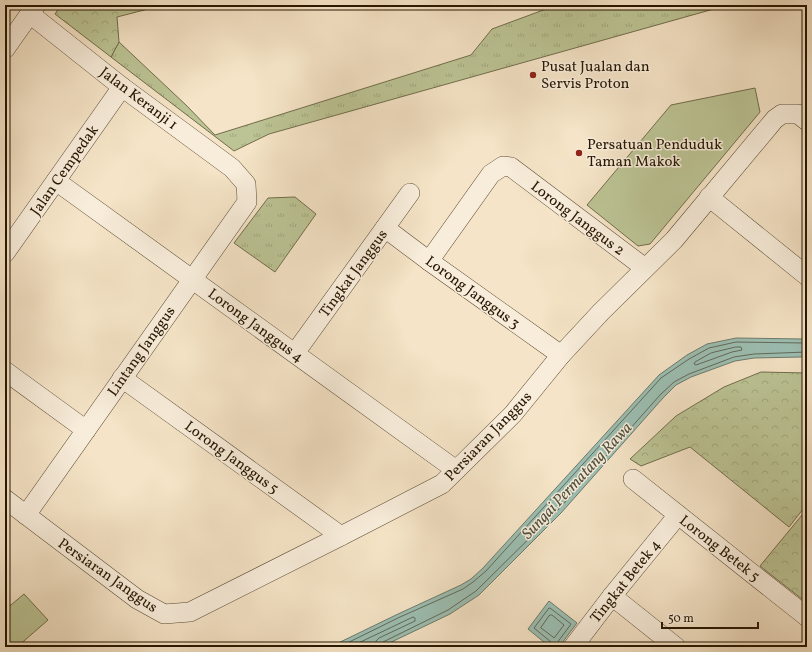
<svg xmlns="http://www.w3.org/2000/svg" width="812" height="652" viewBox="0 0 812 652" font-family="Vollkorn,serif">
<defs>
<pattern id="grass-tufts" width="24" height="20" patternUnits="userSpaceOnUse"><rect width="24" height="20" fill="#bcc495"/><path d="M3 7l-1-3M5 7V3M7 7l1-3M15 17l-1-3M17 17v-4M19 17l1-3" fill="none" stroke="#a1a87f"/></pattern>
<pattern id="forest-crowns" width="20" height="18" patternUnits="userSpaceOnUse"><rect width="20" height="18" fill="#bcc495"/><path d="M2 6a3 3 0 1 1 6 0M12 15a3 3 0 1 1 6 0" fill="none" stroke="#a1a87f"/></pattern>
</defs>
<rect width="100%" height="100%" fill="#f5e4c7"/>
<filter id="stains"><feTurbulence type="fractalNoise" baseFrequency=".005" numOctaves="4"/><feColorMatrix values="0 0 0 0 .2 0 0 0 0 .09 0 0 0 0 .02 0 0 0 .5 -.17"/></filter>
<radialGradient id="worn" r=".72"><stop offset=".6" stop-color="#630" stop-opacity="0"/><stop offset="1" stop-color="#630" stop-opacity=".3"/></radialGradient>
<g fill="url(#grass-tufts)" stroke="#716d4b">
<path d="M557 5H728L269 134 234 151 111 57 119 42 187 106 215 135 471 55 492 29Z"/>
<path d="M295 197 316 214 275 272 234 243 268 198Z"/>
</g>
<g fill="url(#forest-crowns)" stroke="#716d4b">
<path d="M61 5H147L152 8 117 17 119 42 111 57 55 14Z"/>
<path d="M761 372 807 373V504L789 527 690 447 641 466 630 459 676 416 724 387Z"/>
<path d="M807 509V603L760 566Z"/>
</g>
<g fill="#bcc495" stroke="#716d4b">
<path d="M755 88 760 112 650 244 638 246 587 205 671 105Z"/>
<path d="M24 594 48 620 17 647H5V610Z"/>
</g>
<g fill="#9cbfb3" stroke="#6d7b6c">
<path d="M807 336V355L801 357 754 358 735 361 691 377 676 385 663 398 561 513 479 595 450 614 381 647H330L398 614 461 585 471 579 483 568 659 375 687 355 707 344 736 338 804 339Z"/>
<path d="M549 601 577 623 559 647H550L528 629Z"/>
</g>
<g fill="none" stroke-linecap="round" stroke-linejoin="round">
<g stroke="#616a5a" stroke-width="1">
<path d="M736 347H741L742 350 732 352 696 365 694 364 695 362 711 353Z"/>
<path d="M550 615H552L564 625 554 638 553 637 541 628Z"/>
<path d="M339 647 400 617 463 589 473 582 486 571 661 378 689 359 709 348 736 342 803 343 807 342"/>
<path d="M350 647 413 617 415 618V621L379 638 376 641 375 647"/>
<path d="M380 647 381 644 383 642 448 610 476 591 558 510 660 395 674 382 689 374 734 357 754 354 807 352"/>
<path d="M552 647 553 646 551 642 534 628 549 608H550L571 624 557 643 556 646V647"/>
</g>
<defs>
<g id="minor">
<path d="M5 49 36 5"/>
<path d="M56 181 456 470"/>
<path d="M709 197 807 276"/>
<path d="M385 228 429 261 561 355"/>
<path d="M5 253 122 87"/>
<path d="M429 261 491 174 503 166 511 167 645 268"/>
<path d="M295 353 410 193"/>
<path d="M5 371 86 430"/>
<path d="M122 378 341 536"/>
<path d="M633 479 807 617"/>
<path d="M5 499 137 599 164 614 190 612 341 536 442 484 513 414 561 355 601 312 674 240 775 119 782 114H798L807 121"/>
<path d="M26 515 247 202 246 184 232 168 122 87 30 14"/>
<path d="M612 596 676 647"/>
<path d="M573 647 612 596 678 515"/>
</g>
</defs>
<use href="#minor" stroke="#5a4a32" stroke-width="20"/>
<use href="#minor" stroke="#f8eddb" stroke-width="19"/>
</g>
<g fill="#8f2418" stroke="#f8eddb" stroke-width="1.5">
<circle cx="533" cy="75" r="4"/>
<circle cx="579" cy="153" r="4"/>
</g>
<g text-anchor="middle" stroke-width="3" stroke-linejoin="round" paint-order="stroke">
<g font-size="15" fill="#261601" stroke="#f8eddb" text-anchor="start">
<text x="541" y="71">Pusat Jualan dan<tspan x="541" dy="17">Servis Proton</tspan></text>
<text x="587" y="149">Persatuan Penduduk<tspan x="587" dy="17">Taman Makok</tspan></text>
</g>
<g font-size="15" fill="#261601" stroke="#f8eddb">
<text transform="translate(139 98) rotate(37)" y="5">Jalan Keranji 1</text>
<text transform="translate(64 170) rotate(-55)" y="5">Jalan Cempedak</text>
<text transform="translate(578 218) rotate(37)" y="5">Lorong Janggus 2</text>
<text transform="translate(353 273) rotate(-54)" y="5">Tingkat Janggus</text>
<text transform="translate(473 292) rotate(36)" y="5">Lorong Janggus 3</text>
<text transform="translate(256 325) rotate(36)" y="5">Lorong Janggus 4</text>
<text transform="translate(141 351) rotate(-55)" y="5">Lintang Janggus</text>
<text transform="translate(488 436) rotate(-46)" y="5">Persiaran Janggus</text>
<text transform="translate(232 457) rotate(36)" y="5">Lorong Janggus 5</text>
<text transform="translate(720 548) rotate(38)" y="5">Lorong Betek 5</text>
<text transform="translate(108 575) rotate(35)" y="5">Persiaran Janggus</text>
<text transform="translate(625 581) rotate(-51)" y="5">Tingkat Betek 4</text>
</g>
<g font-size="16" font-style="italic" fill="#4f513f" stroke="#f8eddb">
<text transform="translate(576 480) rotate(-47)" y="6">Sungai Permatang Rawa</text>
</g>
</g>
<rect width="812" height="652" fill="none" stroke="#f5e4c7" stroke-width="20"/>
<rect x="6" y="6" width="800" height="640" fill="none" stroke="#261601" stroke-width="2"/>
<rect x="10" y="10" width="792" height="632" fill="none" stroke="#261601"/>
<path d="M662 622v6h96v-6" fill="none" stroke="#261601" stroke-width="2"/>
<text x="668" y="622" font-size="12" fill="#261601" stroke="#f8eddb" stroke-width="3" paint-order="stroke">50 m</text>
<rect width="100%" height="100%" filter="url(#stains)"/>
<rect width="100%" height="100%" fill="url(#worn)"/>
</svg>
